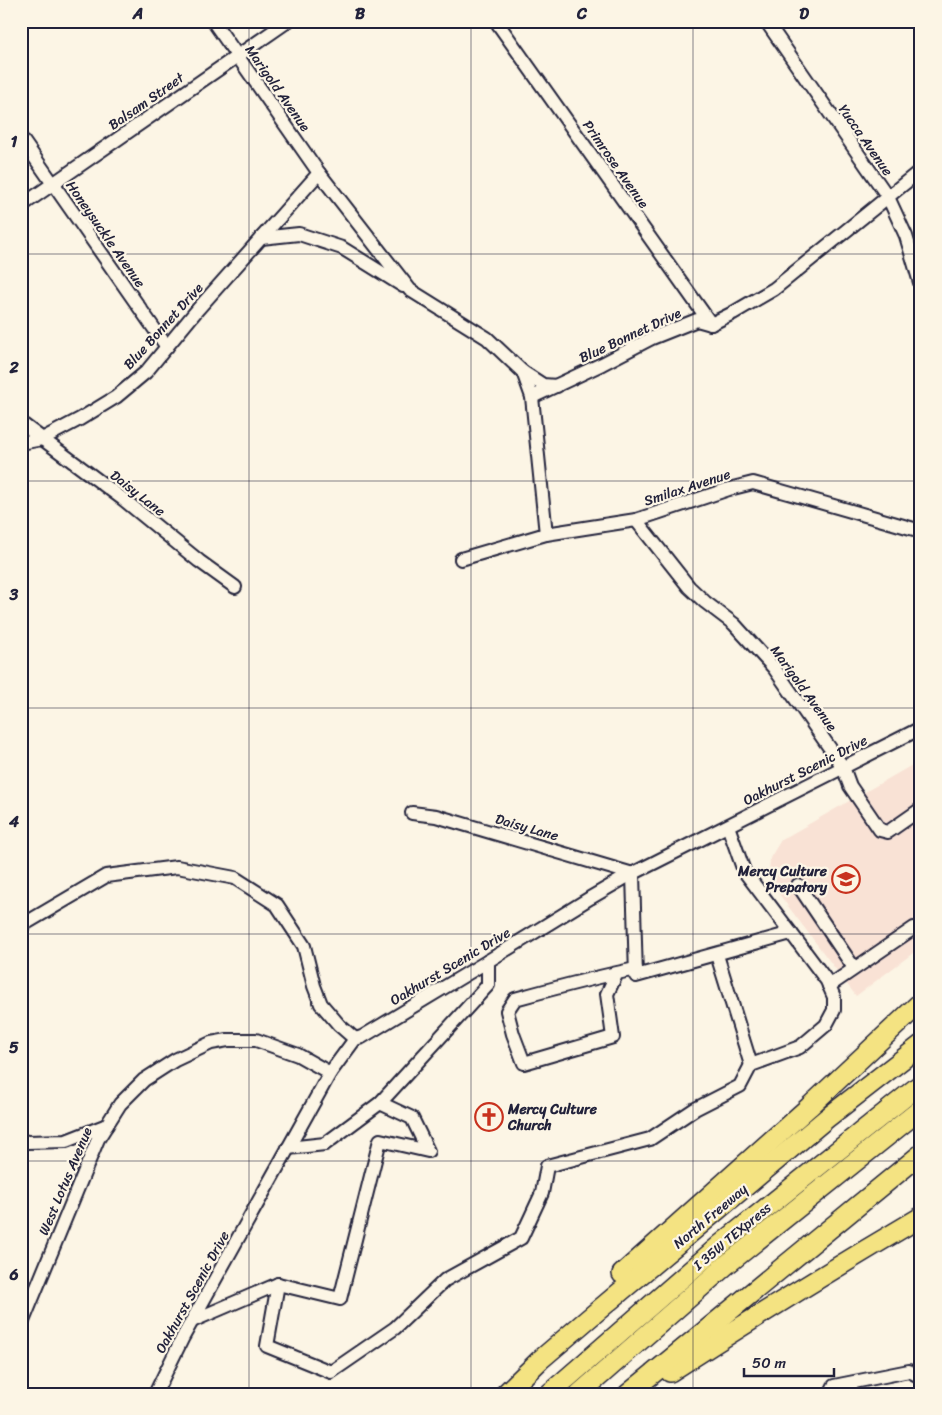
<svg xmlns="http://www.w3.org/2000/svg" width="942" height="1415" viewBox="0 0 942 1415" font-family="Sriracha,sans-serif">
<rect width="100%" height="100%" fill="#fcf5e5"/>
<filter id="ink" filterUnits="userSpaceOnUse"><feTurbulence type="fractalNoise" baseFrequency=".02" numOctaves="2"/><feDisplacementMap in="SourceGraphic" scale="10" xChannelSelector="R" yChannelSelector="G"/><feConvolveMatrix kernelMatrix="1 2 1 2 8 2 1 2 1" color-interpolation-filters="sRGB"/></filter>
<g filter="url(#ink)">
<path fill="#f9e2d5" d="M921 760V947L856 996 772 885 769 874 770 858 781 840Z"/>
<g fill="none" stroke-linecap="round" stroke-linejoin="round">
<defs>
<g id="minor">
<path d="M213 21 319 173 410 290 487 338 523 372 532 397 602 364 652 338 697 320 711 324 733 313 774 289 921 170"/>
<path d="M496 21 711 324"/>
<path d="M766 21 888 197 906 236 921 286"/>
<path d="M21 138 167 347"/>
<path d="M21 206 288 21"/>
<path d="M261 238 299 234 342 248 403 286"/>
<path d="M523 372 543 385 557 386"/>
<path d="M532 397 546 534"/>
<path d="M21 423 123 499 199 561 235 587"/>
<path d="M21 443 42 439 80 419 116 397 146 372 198 309 319 173"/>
<path d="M636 520 689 587 705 602 734 624 774 668 843 767 850 786 880 830 888 832 921 809"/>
<path d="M461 559 546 534 636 520 729 489 753 483 921 531"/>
<path d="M412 813 436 816 633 874 636 976 791 933 744 871 728 826"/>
<path d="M798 885 854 968"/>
<path d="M21 926 106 876 177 867 235 878 277 905 304 946 314 986 321 1004 339 1025 355 1039"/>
<path d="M717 955 751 1065"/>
<path d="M617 973 607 994 613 1037 524 1063 513 1034 507 1011 515 999C555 988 595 977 636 969"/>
<path d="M829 986 914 928"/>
<path d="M380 1103 488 985V961"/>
<path d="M21 1140 27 1142 66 1141 107 1125"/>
<path d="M278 1284 267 1346 331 1372 395 1328 445 1280 521 1238 542 1193 547 1166 650 1139 695 1109 740 1086 751 1065 800 1047 826 1025 834 1010V997L827 981 791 933"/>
<path d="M192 1321 278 1284 340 1299 380 1140 428 1151 412 1118 380 1103 325 1144 288 1148"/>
<path d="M21 1326 98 1139 120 1104 144 1080 175 1060 211 1043 228 1040H256L298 1055 330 1073"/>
<path d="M155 1394 183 1337 330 1073 355 1039 362 1037 488 961 590 898 626 877 921 728"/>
<path d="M830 1394 834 1386 909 1371 921 1377"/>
</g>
<g id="highway">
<path d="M622 1274 809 1107 921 1002"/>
<path d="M670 1372C752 1319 836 1267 921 1217"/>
<path d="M505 1394 540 1360 588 1319 827 1118 921 1045"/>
<path d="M549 1394 720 1245 921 1084"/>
<path d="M579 1394 725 1266 921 1109"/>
<path d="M628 1394 921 1154"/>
</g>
</defs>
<use href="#minor" stroke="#22223b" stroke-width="16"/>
<use href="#highway" stroke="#22223b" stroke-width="22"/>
<use href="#minor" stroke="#fcf5e5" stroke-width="12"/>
<use href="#highway" stroke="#f4e382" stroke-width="19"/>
</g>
</g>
<path fill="none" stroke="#22223b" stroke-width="1" stroke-opacity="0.55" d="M249 21V1394M471 21V1394M693 21V1394M21 254H921M21 481H921M21 708H921M21 934H921M21 1161H921"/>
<defs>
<symbol id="school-ring" viewBox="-11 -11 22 22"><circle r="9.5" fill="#fcf5e5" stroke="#c8321e" stroke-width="1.5"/><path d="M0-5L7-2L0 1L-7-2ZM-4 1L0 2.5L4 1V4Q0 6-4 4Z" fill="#c8321e"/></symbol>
<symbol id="church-ring" viewBox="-11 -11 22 22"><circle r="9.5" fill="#fcf5e5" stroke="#c8321e" stroke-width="1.5"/><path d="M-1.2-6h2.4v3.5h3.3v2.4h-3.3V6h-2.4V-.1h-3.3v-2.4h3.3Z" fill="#c8321e"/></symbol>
</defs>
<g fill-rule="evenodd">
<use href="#school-ring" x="830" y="863" width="32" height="32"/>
<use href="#church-ring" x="473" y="1101" width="32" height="32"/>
</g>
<g text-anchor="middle" stroke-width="4.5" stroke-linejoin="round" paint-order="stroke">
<g font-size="14" fill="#22223b" stroke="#fcf5e5">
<text transform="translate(278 88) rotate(55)" y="5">Marigold Avenue</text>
<text transform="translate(146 101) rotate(-35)" y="5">Balsam Street</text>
<text transform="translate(866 140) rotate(55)" y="5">Yucca Avenue</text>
<text transform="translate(616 164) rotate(55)" y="5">Primrose Avenue</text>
<text transform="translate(106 234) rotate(55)" y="5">Honeysuckle Avenue</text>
<text transform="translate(163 326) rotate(-48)" y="5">Blue Bonnet Drive</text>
<text transform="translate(630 335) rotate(-25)" y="5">Blue Bonnet Drive</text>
<text transform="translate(687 487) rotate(-18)" y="5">Smilax Avenue</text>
<text transform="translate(138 493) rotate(38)" y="5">Daisy Lane</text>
<text transform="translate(804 688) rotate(54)" y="5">Marigold Avenue</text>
<text transform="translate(805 770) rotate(-27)" y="5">Oakhurst Scenic Drive</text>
<text transform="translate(527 827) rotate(16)" y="5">Daisy Lane</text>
<text transform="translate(450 966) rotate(-31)" y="5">Oakhurst Scenic Drive</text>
<text transform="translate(65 1181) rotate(-67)" y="5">West Lotus Avenue</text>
<text transform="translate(710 1216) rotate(-40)" y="5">North Freeway</text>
<text transform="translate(732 1236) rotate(-40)" y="5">I 35W TEXpress</text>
<text transform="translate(192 1292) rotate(-61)" y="5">Oakhurst Scenic Drive</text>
</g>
<g font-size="14" font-weight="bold" fill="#22223b" stroke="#fcf5e5" text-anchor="end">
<text x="827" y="876">Mercy Culture<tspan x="827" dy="16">Prepatory</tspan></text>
<text x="508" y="1114" text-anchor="start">Mercy Culture<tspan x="508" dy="16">Church</tspan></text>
</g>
</g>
<rect width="942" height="1415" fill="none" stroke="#fcf5e5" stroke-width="55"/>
<path d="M744 1368v8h90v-8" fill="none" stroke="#22223b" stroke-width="2.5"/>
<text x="752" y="1368" font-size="15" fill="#22223b" stroke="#fcf5e5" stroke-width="4" paint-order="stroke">50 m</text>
<rect x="28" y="28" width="886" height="1360" fill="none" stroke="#22223b" stroke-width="2"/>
<g font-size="16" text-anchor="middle" font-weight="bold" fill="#22223b">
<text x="138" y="19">A</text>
<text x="360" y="19">B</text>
<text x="582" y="19">C</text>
<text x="804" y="19">D</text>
<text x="14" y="147">1</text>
<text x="14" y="373">2</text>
<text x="14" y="600">3</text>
<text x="14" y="827">4</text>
<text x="14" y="1053">5</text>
<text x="14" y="1280">6</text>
</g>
</svg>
